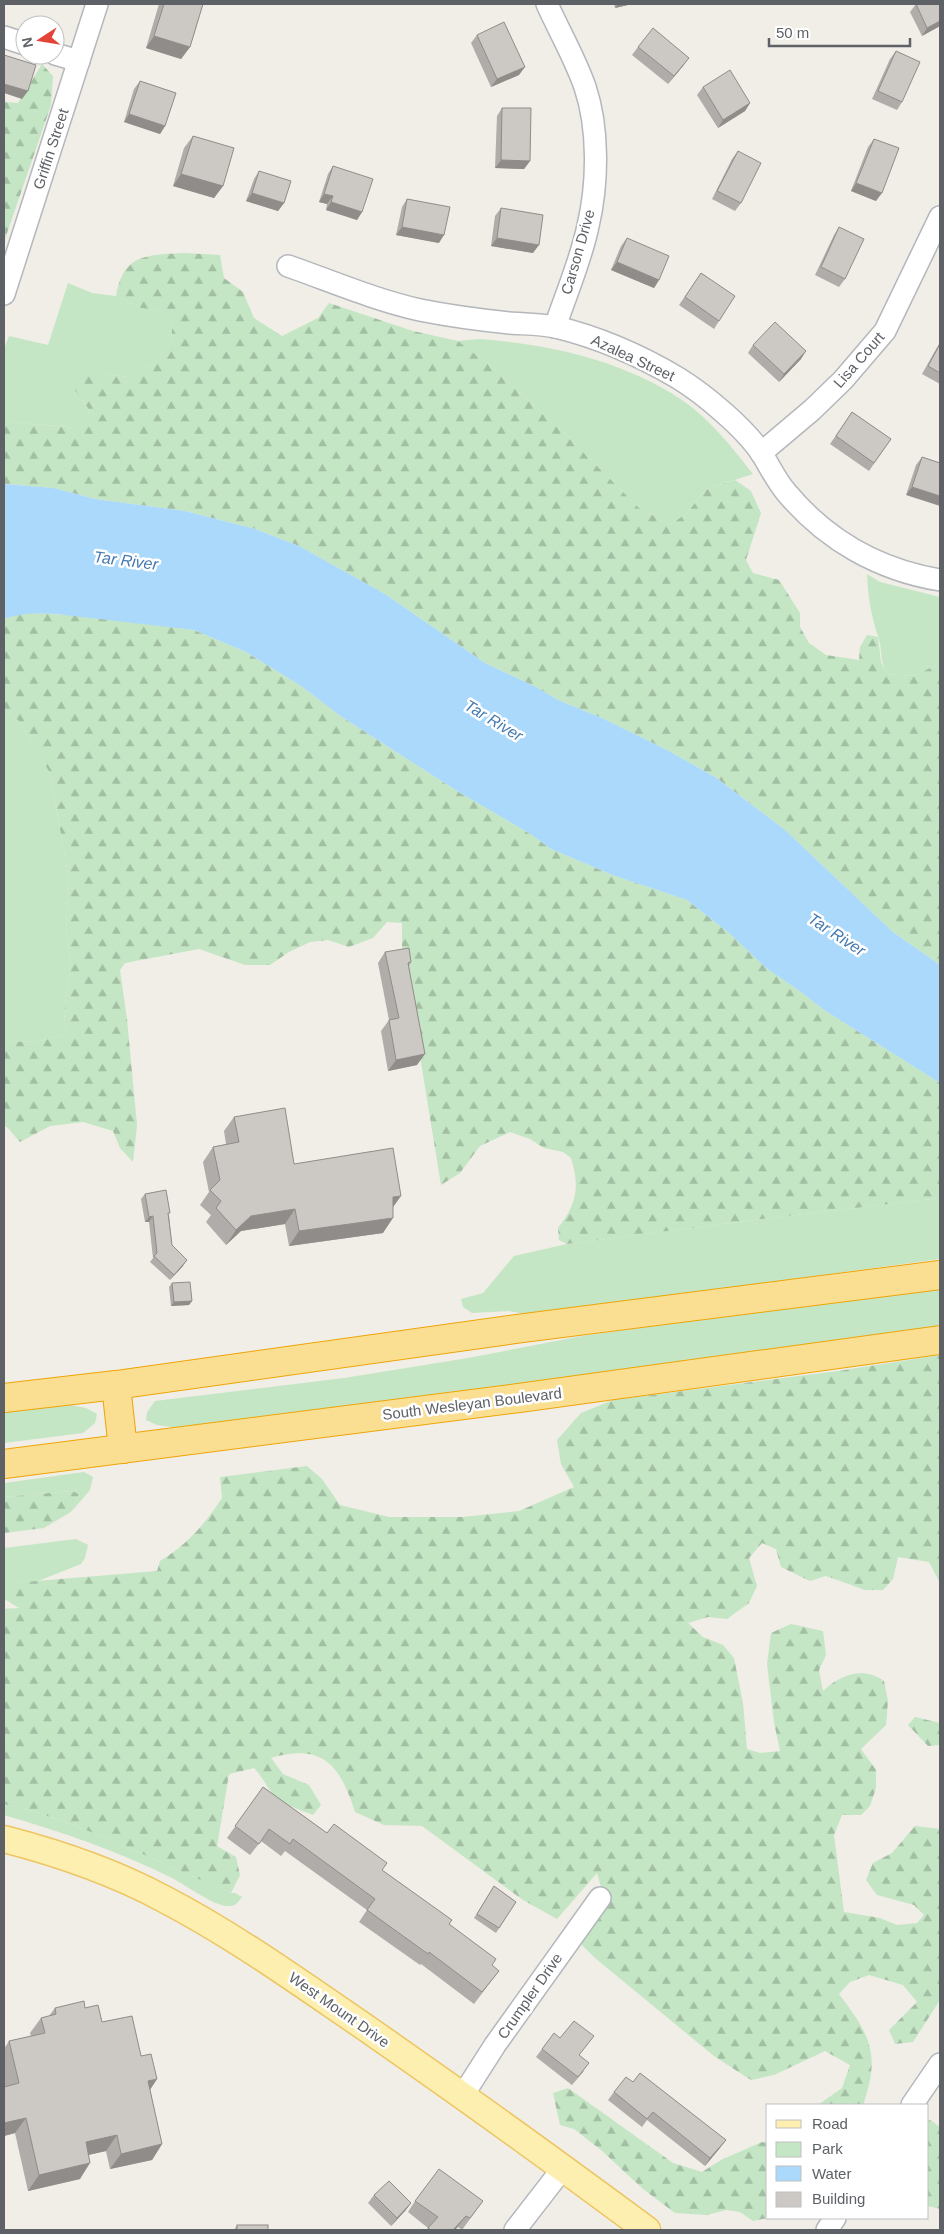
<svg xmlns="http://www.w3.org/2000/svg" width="944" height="2234" viewBox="0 0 944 2234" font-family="Helvetica,sans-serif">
<defs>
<pattern id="forest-firs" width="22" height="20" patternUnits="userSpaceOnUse" patternTransform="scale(1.25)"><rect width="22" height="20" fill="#c4e6c4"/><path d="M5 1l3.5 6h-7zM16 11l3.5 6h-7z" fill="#a2bea3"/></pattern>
</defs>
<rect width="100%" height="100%" fill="#f0eee7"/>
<g fill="#c4e6c4">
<path d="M68 283 92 293 116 296 141 308 162 311 173 320 171 343 154 364 129 377 102 374 72 386 90 411 73 428C50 424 27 425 4 421V349L9 336 48 345Z"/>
<path d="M479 339C547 344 621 360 679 398 708 417 732 447 753 474L706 489 687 513 670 525 639 508 561 430 488 364 458 341Z"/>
<path d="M867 574 880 582 940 597V666L932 667 914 676 887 674C879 658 883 651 878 636 871 615 868 597 867 574Z"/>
<path d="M4 711 18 720 50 773 69 880 66 929 71 965 64 1012 66 1034 41 1041 4 1042Z"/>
<path d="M940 1198V1259L530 1315 509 1311 472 1313 463 1307 461 1299 483 1293 514 1256 567 1244 754 1220Z"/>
<path d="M940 1286V1328L191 1430 157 1425 146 1420 147 1412 155 1401 344 1378 468 1358 582 1336Z"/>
<path d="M66 1404 86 1408 97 1414 95 1423 83 1433 4 1443V1411Z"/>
<path d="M84 1472 93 1477 90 1490 71 1512 79 1494 72 1491 4 1497V1483Z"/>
<path d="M76 1539 88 1545 85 1558 81 1564 38 1581 12 1583 4 1587V1548Z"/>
<path d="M4 1804C83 1822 156 1862 231 1893H235L242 1897C239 1901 236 1906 230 1906 216 1908 186 1885 172 1878 118 1851 62 1832 4 1815Z"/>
</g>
<g fill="url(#forest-firs)">
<path d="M42 64 53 76 51 105 4 242V102L18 103Z"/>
<path d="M185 253 220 255 224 278 243 292 254 318 282 336 318 318 329 303 413 331 458 341 488 364 561 430 639 508 670 525 687 513 706 489 735 480 751 491 761 513 746 560 753 573 779 580 800 613V627L809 643 826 655 859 660 860 647 867 635 878 637 881 662 887 674 914 676 932 667 940 666V965L893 932 784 829 715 777 667 750 602 718 558 700 536 687 485 663 385 594 299 546 255 529 185 511 95 499 54 488 4 484V421C27 425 50 424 73 428L90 411 72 386 84 375 102 374 129 377 154 364 171 343 173 320 162 311 141 308 116 296C123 253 148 255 185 253Z"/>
<path d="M35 613 86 616 194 630 246 652 301 686 339 715 390 748 457 791 532 835 551 849 615 876 687 900 729 933 766 968 801 992 824 1010 940 1083V1198L754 1220 567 1244 559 1240 558 1228C577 1204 580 1186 571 1158L563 1152 544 1148 530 1139 510 1132 480 1146 460 1173 441 1185 402 946V923L387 922 373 938 349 947 328 940 310 942 289 952 270 965H245L199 949 125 963 120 970 127 1019 137 1125 133 1162 120 1148 113 1131 83 1122 50 1126 20 1142 7 1127 4 1126V1042L41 1041 66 1034 64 1012 71 965 66 929 69 880 50 773 18 720 4 711V619L16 615Z"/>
<path d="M940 1355V1583L929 1562 898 1557 893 1579 883 1590H865L826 1576 810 1581 781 1567 776 1549 762 1543 749 1558 757 1586 749 1603 727 1619 708 1617 688 1623 703 1637 723 1645 734 1658 743 1703 747 1749 760 1753 780 1751 774 1722 767 1664 771 1633 791 1624 823 1631 826 1655 819 1670 823 1691C840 1675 863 1666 884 1681L888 1701 886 1725 861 1749 876 1770V1788L870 1806 861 1815H842L834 1835 844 1912 880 1918 897 1925 917 1923 924 1915 914 1905 877 1895 866 1880 873 1863 892 1853 915 1826 940 1829V2000L913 2042 895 2044 889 2030 917 2002 903 1985 869 1975 850 1982 839 1994C870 2035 881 2054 863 2105H818L842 2088 850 2065 825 2051 774 2075 751 2080 714 2056 595 1958 581 1944 605 1901 597 1873 557 1919 523 1900 422 1826 384 1825 355 1812C340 1765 323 1743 271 1758L283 1774 309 1785 321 1805 313 1815C300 1810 283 1805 273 1794 266 1786 262 1776 254 1768L229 1774 217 1846 236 1857 240 1875 231 1893C156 1862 83 1822 4 1804V1609L19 1608 4 1599V1587L12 1583 157 1571 160 1561C189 1543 203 1526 222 1498L220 1477 307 1466 322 1479 340 1505 389 1517H462L519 1511 574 1487 561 1464 557 1440 581 1413 613 1400 838 1371Z"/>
<path d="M72 1491 79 1494 71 1512 44 1528 4 1533V1497Z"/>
<path d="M915 1717 940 1723V1745L928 1746 908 1725Z"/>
<path d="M568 2088 673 2163 702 2172 721 2160 762 2142 768 2143V2218L753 2221 740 2212 726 2210 707 2215 675 2213 643 2189 601 2150 574 2129 560 2125 553 2093Z"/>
<path d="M930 2120 940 2127V2209L928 2206V2121Z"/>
</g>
<path fill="#aad9fc" d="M4 484 54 488 95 499 185 511 255 529 299 546 385 594 485 663 536 687 558 700 602 718 667 750 715 777 784 829 893 932 940 965V1083L824 1010 801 992 766 968 729 933 687 900 615 876 551 849 532 835 457 791 390 748 339 715 301 686 246 652 194 630 56 614C37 613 21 613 4 619Z"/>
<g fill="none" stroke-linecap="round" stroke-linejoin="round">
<defs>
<g id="minor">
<path d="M547 4C559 31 575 58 585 87 599 129 598 183 588 226 581 260 566 294 555 327"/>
<path d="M4 37 25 44"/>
<path d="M55 54 79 61"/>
<path d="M288 266C331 281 375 300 420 310 450 316 480 320 510 323 525 324 541 324 556 327 597 337 641 356 678 378 704 394 745 428 762 454 770 467 776 480 786 492 826 540 879 570 940 580"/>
<path d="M4 294 97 4"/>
<path d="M761 453 812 410 843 380 885 331 940 217"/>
<path d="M463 2095 495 2045 600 1898"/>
<path d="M912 2105 940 2064"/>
<path d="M515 2230 563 2168"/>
<path d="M827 2230 835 2218"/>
</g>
<path id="major" d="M4 1839C58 1853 114 1872 164 1899 235 1936 300 1983 366 2028 461 2094 554 2161 647 2230"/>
<g id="highway">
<path d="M116 1385 123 1449"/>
<path d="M4 1398 116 1385 516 1329 940 1275"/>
<path d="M4 1464 519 1398 940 1340"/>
</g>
</defs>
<use href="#minor" stroke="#b4b7bb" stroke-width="24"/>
<use href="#major" stroke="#edc562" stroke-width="29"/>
<use href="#highway" stroke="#efa407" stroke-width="30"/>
<use href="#minor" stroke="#fff" stroke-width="21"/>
<use href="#major" stroke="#fdefaf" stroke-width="26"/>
<use href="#highway" stroke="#fadf93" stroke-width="28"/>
</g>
<g fill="#afaca9">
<path d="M159 4H203L190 47 181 59 146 48Z"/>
<path d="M614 4H632L615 8Z"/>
<path d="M916 4 940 26 922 36 910 12Z"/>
<path d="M477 35 519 75 491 87 471 43Z"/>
<path d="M638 47 683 66 668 84 632 55Z"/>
<path d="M896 51 902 102 897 110 872 99 890 59Z"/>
<path d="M140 81 165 126 160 134 124 122 134 89Z"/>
<path d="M703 87 750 103 745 111 718 128 697 95Z"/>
<path d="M502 108 530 161 524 169 495 168 497 116Z"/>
<path d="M193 136 223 186 214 198 173 186 184 148Z"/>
<path d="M874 139 876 201 851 191 868 147Z"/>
<path d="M738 151 741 203 735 211 712 199 732 159Z"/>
<path d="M333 166 362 212 357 220 326 210 327 204 319 202 328 174Z"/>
<path d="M259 171 284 203 278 211 246 201 254 179Z"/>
<path d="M407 199 439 243 396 235 402 207Z"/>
<path d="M501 208 533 253 491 246 495 216Z"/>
<path d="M839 227 845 279 839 287 815 275 834 235Z"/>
<path d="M627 238 659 280 654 288 611 270 621 246Z"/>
<path d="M701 273 719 321 714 329 679 305Z"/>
<path d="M940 342V384L922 374Z"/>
<path d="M753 345 801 359 779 382 748 353Z"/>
<path d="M852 412 891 439 869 471 830 444Z"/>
<path d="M922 457 940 463 906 495 916 465Z"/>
<path d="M385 952 411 962 409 966 417 1065 388 1071 381 1031 389 1020 378 963Z"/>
<path d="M234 1117 294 1164 393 1208 383 1233 289 1246 285 1224 241 1231 226 1245 206 1222 211 1215 200 1205 209 1192 203 1162 213 1147 226 1144 224 1131Z"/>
<path d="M145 1194 169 1215 172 1245 183 1266 170 1280 150 1262 153 1258 149 1222H145L141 1199Z"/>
<path d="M172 1283 192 1301 189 1305 171 1306 169 1287Z"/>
<path d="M263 1787 327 1833 382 1871 449 1924 492 1966 499 1971 474 2004 421 1964 420 1965 359 1922 367 1910 285 1851 281 1856 261 1841 250 1855 227 1838Z"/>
<path d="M494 1886 516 1902 496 1933 474 1918Z"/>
<path d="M55 2008H85L141 2056 157 2079 150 2090 162 2144 152 2160 110 2169 106 2151 88 2155 80 2179 28 2191 15 2133 4 2136V2087L5 2086 4 2081V2049L9 2041 31 2036 30 2033 41 2018 49 2016Z"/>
<path d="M542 2049 584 2071 572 2085 536 2057Z"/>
<path d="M633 2082 726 2140 705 2166 647 2120 642 2127 608 2100 614 2092Z"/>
<path d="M374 2195 411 2203 405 2211 391 2226 368 2203Z"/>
<path d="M415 2201H483L462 2230 458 2227 455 2230H426L428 2228 408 2212Z"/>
<path d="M237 2225 268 2230H234Z"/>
</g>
<g fill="#8f8c89">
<path d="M618 4H632L615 8Z"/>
<path d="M940 21V26L922 36 927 28Z"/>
<path d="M154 36 190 47 181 59 146 48Z"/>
<path d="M689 58 683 66 668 84 674 76Z"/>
<path d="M525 67 519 75 491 87 497 79Z"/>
<path d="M4 84 28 91 22 99 4 93Z"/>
<path d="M750 103 745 111 718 128 723 120Z"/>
<path d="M129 114 165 126 160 134 124 122Z"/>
<path d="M501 160 530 161 524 169 495 168Z"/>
<path d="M181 174 223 186 214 198 173 186Z"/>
<path d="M856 183 882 193 876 201 851 191Z"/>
<path d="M252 193 284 203 278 211 246 201Z"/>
<path d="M324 194 333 196 327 204 319 202Z"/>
<path d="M331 202 362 212 357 220 326 210Z"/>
<path d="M402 227 444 235 439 243 396 235Z"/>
<path d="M497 238 539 245 533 253 491 246Z"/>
<path d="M617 262 659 280 654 288 611 270Z"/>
<path d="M806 351 801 359 779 382 784 374Z"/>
<path d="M912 487 940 496V506L906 495Z"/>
<path d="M425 1054 417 1065 388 1071 396 1060Z"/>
<path d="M401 1196 391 1210 393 1197Z"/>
<path d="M295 1209 285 1224 241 1231 226 1245 236 1230 251 1216Z"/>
<path d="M153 1216 149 1222H145L149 1217Z"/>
<path d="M393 1218 383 1233 289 1246 299 1231Z"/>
<path d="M187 1260 183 1266 170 1280 174 1275Z"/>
<path d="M192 1301 189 1305 171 1306 174 1302Z"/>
<path d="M157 2079 147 2094 148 2081Z"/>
<path d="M26 2118 15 2133 4 2136V2123Z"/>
<path d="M117 2135 106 2151 75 2158 86 2142Z"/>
<path d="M726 2140 720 2148 705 2166 710 2158Z"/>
<path d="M162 2144 152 2160 110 2169 121 2154Z"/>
<path d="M90 2163 80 2179 28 2191 39 2175Z"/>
<path d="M411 2203 405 2211 391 2226 397 2218Z"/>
<path d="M466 2216 455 2230H453Z"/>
</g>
<g fill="#ccc8c4" stroke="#8f8c89">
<path d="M164 4H203L190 47 154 36Z"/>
<path d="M916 4H940V21L927 28Z"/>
<path d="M504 22 525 67 497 79 477 35Z"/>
<path d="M653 28 689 58 674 76 638 47Z"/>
<path d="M896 51 920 62 902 102 878 91Z"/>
<path d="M4 55 36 65 28 91 4 84Z"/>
<path d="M730 70 750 103 723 120 703 87Z"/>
<path d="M140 81 176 93 165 126 129 114Z"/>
<path d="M502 108H531L530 161 501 160Z"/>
<path d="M193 136 234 148 223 186 181 174Z"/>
<path d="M874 139 899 148 882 193 856 183Z"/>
<path d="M738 151 761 163 741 203 717 191Z"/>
<path d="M333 166 373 179 362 212 331 202 333 196 324 194Z"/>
<path d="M259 171 291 181 284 203 252 193Z"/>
<path d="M407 199 450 207 444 235 402 227Z"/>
<path d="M501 208 543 215 539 245 497 238Z"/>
<path d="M839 227 864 239 845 279 821 267Z"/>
<path d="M627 238 669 256 659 280 617 262Z"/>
<path d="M701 273 735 296 719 321 685 297Z"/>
<path d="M775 322 806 351 784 374 753 345Z"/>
<path d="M940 344V373L928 366Z"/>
<path d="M852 412 891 439 874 463 836 436Z"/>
<path d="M922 457 940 463V496L912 487Z"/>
<path d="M409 948 411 962 408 963 425 1054 396 1060 389 1020 399 1018 385 952Z"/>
<path d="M285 1108 294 1164 393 1148 401 1196 393 1197V1218L299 1231 295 1209 251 1216 236 1230 216 1208 221 1201 210 1190 220 1180 213 1147 239 1142 234 1117Z"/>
<path d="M166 1190 170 1213H168L172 1245 187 1260 174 1275 154 1256 157 1253 153 1216 149 1217 145 1194Z"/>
<path d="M190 1282 192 1301 174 1302 172 1283Z"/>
<path d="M263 1787 327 1833 334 1824 387 1863 382 1870 452 1920 449 1924 496 1959 492 1965 499 1971 482 1992 429 1952 428 1954 367 1910 375 1899 293 1839 290 1844 269 1829 259 1844 235 1826Z"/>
<path d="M494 1886 516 1902 499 1928 477 1914Z"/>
<path d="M84 2001 85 2008 98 2005 102 2022 132 2016 141 2056 151 2054 157 2079 148 2081 162 2144 121 2154 117 2135 86 2142 90 2163 39 2175 26 2118 4 2123V2087L19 2083 9 2041 45 2033 41 2018 56 2014 55 2008Z"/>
<path d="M574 2021 594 2036 579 2055 589 2063 578 2077 542 2049 554 2033 560 2038Z"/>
<path d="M640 2073 726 2140 710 2158 653 2112 647 2119 614 2092 626 2077 633 2082Z"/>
<path d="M439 2169 483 2201 470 2218 466 2216 453 2230H431L428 2228 438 2217 415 2201Z"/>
<path d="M389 2181 411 2203 397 2218 374 2195Z"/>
<rect x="237" y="2225" width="31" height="5"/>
</g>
<g text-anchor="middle" stroke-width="5" stroke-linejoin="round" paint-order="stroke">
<g font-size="15" fill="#5e6266" stroke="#fff">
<text transform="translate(51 149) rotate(-72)" y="5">Griffin Street</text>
<text transform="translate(578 252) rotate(-74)" y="5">Carson Drive</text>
<text transform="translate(633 358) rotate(25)" y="5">Azalea Street</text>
<text transform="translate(859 360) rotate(-49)" y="5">Lisa Court</text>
<text transform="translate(472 1404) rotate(-7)" y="5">South Wesleyan Boulevard</text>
<text transform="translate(530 1996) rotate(-55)" y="5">Crumpler Drive</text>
<text transform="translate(339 2010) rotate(35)" y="5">West Mount Drive</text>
</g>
<g font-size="16" font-style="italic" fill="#457aaf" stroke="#fff">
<text transform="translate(126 560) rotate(7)" y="6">Tar River</text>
<text transform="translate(494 720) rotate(31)" y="6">Tar River</text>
<text transform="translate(837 934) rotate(33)" y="6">Tar River</text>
</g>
</g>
<rect width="944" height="2234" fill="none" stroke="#5e6266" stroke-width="10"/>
<rect x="766" y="2104" width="162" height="115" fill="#ffffff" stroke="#bfc0c2"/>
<rect x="776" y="2120" width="25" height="8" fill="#fdefaf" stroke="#bfc0c2"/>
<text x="812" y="2129" font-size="15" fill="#5e6266">Road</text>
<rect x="776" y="2142" width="25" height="15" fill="#c4e6c4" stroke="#bfc0c2"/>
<text x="812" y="2154" font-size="15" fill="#5e6266">Park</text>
<rect x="776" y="2166" width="25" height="15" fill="#aad9fc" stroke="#bfc0c2"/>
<text x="812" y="2179" font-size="15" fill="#5e6266">Water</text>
<rect x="776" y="2192" width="25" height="15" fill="#ccc8c4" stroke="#bfc0c2"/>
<text x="812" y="2204" font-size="15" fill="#5e6266">Building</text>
<g transform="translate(40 40) rotate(258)"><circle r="24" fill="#ffffff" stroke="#bfc0c2"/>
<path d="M0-4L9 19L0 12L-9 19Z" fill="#e44438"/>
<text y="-8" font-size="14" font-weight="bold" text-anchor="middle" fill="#5e6266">N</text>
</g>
<path d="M769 38v8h141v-8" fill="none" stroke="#5e6266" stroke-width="2.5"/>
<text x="776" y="38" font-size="15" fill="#5e6266" stroke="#ffffff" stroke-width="4" paint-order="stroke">50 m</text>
</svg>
